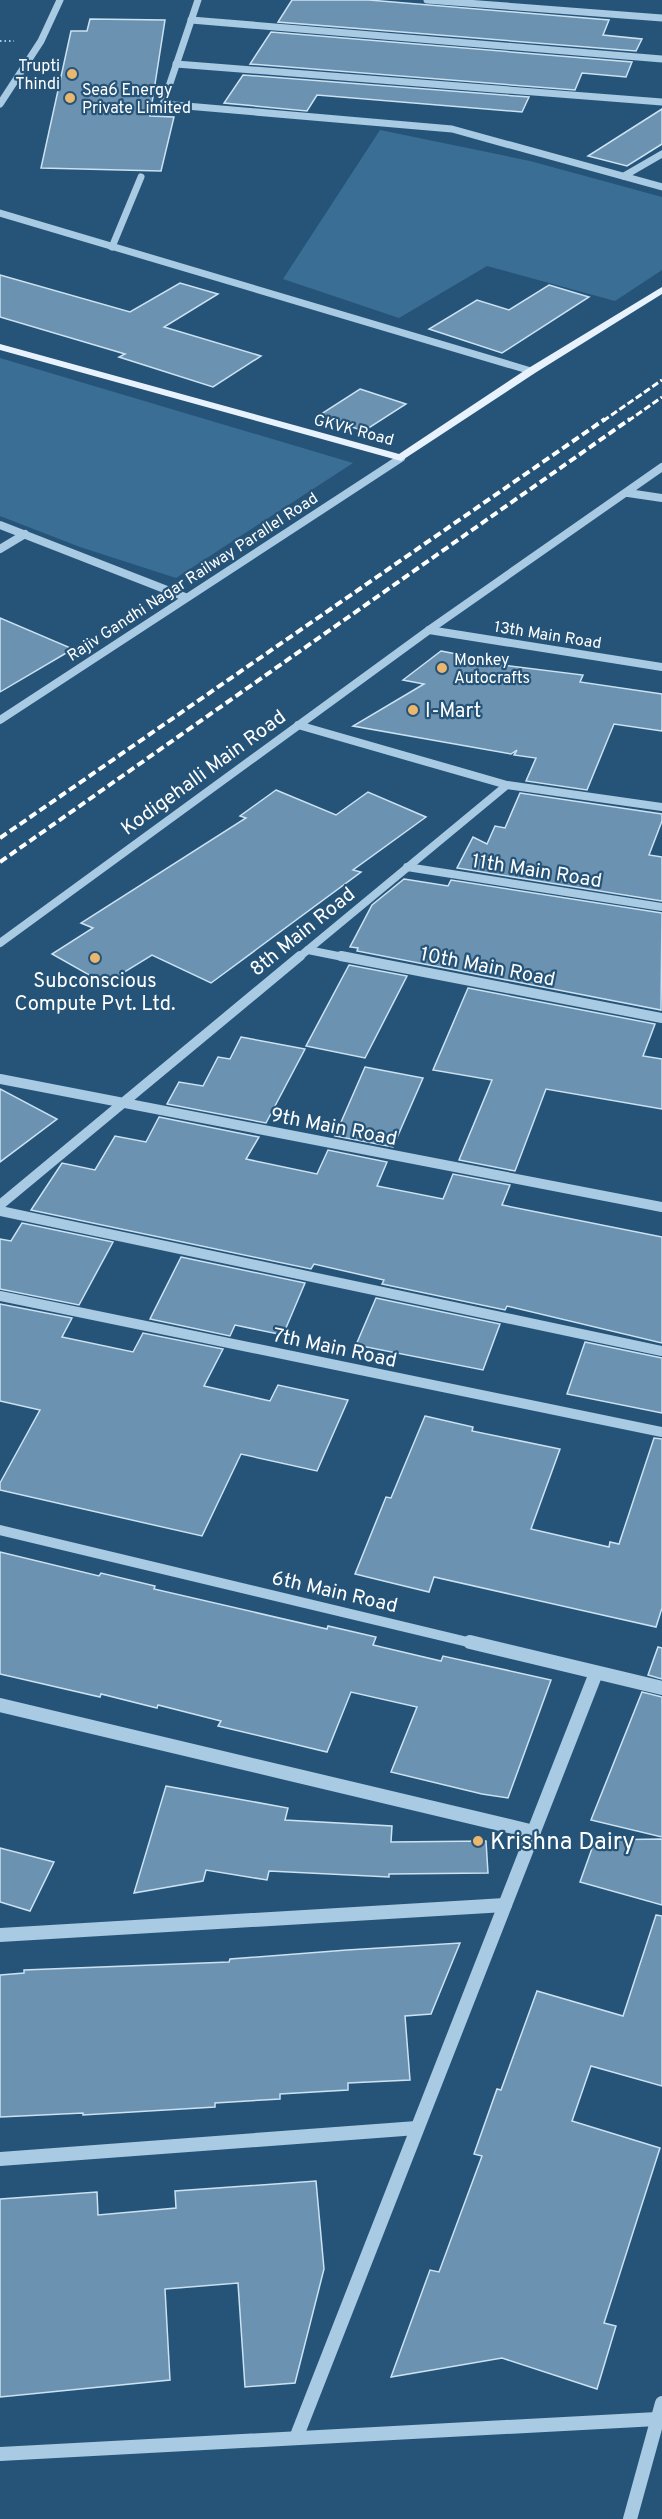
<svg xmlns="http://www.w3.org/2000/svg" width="662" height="2519" viewBox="0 0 662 2519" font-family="Overpass,sans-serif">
<rect width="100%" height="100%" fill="#265478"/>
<g fill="#3a6e95">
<path d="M380 130 530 161 662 197V270L615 301 487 266 399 318 283 279Z"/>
<path d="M0 358 353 463 176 578 80 547 0 516Z"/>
</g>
<g fill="#6b92b1" stroke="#cbe2f3" stroke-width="1.5">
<path d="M292 0H369L609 20 603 35 642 39 636 51 278 22Z"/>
<path d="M90 19 165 20 150 116 174 117 161 171 41 168 71 31H87Z"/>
<path d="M271 32 632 62 626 77 582 73 575 90 250 64Z"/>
<path d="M243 75 529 97 522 112 317 95 307 111 224 103Z"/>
<path d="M662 109V144L627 166 588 156Z"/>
<path d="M0 275 130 312 180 283 218 294 164 327 261 356 213 387 119 357 125 354 0 317Z"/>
<path d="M549 285 589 297 502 353 429 329 477 300 509 310Z"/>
<path d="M360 389 406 404 364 431 318 416Z"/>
<path d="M0 618 73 649 0 692Z"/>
<path d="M441 651 472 657 469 661 583 675 580 682 662 694V731L614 724 587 790 526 781 536 758 514 755 517 750 511 754 353 726 424 684 403 680Z"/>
<path d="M276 790 336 815 368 792 426 817 353 870 361 872 211 983 152 955 105 984 52 954 93 928 81 923 246 818 240 816Z"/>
<path d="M520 793 662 814V821L649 855 662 857V901L457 868 473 837 487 844 495 826 505 828Z"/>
<path d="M404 879 448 886 451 880 662 913 661 1010 357 951 358 948 350 947 372 905Z"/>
<path d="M349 965 407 976 365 1058 306 1046Z"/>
<path d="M468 988 655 1024 643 1056 662 1059V1109L546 1089 515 1171 459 1160 492 1080 433 1070Z"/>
<path d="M241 1037 305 1049 266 1123 167 1104 179 1082 203 1086 218 1057 230 1059Z"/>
<path d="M365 1067 423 1078 393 1147 335 1136Z"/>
<path d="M0 1089 57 1119 0 1162Z"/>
<path d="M159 1117 259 1137 246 1159 317 1174 328 1150 387 1162 377 1186 443 1199 453 1174 510 1185 502 1205 662 1237V1343L507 1306 505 1310 382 1284 384 1280 314 1264 311 1269 31 1210 62 1163 95 1170 115 1136 146 1142Z"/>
<path d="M22 1223 113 1242 79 1305 0 1289V1239L11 1241Z"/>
<path d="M181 1257 305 1283 283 1335 235 1325 230 1336 150 1319Z"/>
<path d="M376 1298 500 1324 483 1370 356 1345Z"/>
<path d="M0 1304 72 1318 62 1337 133 1352 143 1333 223 1349 204 1386 270 1401 278 1385 348 1400 317 1471 241 1454 202 1536 0 1490V1483L40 1410 0 1401Z"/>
<path d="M585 1342 662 1358V1413L567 1394Z"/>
<path d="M425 1416 473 1427 472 1431 560 1449 531 1529 609 1547 610 1542 619 1544 654 1438 662 1439V1608L656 1627 434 1577 429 1592 355 1574 386 1497 391 1498Z"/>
<path d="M0 1552 99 1576 101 1573 155 1586 154 1589 327 1629 328 1626 376 1637 373 1645 441 1661 443 1656 551 1680 508 1798 482 1794 391 1772 417 1707 351 1692 327 1752 218 1726 221 1721 158 1705 157 1708 101 1694 100 1697 0 1674Z"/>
<path d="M658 1647 662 1648V1679L648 1675Z"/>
<path d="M642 1692 662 1697V1837L591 1820Z"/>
<path d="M166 1786 288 1808 285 1820 392 1826 391 1842 486 1841 488 1873 389 1874V1877L269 1871 267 1880 206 1870 203 1881 134 1893Z"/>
<path d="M662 1839V1905L580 1882 595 1840Z"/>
<path d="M0 1848 54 1862 30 1911 0 1902Z"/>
<path d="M656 1915 662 1916V2086L591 2066 572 2121 660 2148 604 2323 616 2326 597 2389 502 2358 391 2377 430 2270 439 2272 482 2156 474 2154 497 2089 501 2090 537 1991 623 2016Z"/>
<path d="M460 1943 431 2014 405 2016 410 2080 348 2083V2090L280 2094V2099L215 2103V2107L83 2115V2113L0 2117V1975L24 1973V1970L229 1962 230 1959 347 1950Z"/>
<path d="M316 2181 324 2269 295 2383 245 2387 238 2283 165 2289 170 2380 0 2397V2199L97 2192 98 2215 176 2208 175 2191Z"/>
</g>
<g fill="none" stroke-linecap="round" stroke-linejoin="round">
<path stroke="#a8cae3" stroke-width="2" stroke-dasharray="1.5 3" stroke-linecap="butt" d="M0 41H14"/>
<g stroke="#a8cae3" stroke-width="7">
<path d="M198 0 163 104 452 129 662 187"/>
<path d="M427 0 662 18"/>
<path d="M191 20 662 59"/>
<path d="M176 64 662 102"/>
<path d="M0 104 41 41 60 0"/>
<path d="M624 176 662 154"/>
<path d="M0 213 531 371"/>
<path d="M112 247 141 177"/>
</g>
<g stroke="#a8cae3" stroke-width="8">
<path d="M628 493 662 498"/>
<path d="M0 525 185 597"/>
<path d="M0 549 25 534"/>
<path d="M429 630 662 667"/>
<path d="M0 720 401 458"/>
<path d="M298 725 507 785"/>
<path d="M407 867 662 907"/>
<path d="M0 943 429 630 662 467"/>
<path d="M308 950 348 958"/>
<path d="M298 958 507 785 662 807"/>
</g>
<g stroke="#a8cae3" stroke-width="10">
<path d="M341 956 662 1018"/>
<path d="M0 1079 662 1207"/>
<path d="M0 1205 300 956"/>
<path d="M0 1211 662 1351"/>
<path d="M0 1296 662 1432"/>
<path d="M0 1530 476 1644"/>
</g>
<g stroke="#a8cae3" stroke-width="14">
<path d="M470 1642 662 1688"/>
<path d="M0 1705 534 1832"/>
<path d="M0 1935 505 1905"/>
<path d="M0 2159 417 2128"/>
<path d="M296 2438 596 1673"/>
<path d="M0 2454 657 2419"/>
<path d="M630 2519 662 2403"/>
</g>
<path fill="#e7f2fc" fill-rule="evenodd" d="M662 287V294L535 373 401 461 0 350V344L399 454 527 369Z"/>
<g stroke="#fff" stroke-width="3" stroke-dasharray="7 3" stroke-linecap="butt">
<path d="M603 421 662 380"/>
<path d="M628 421 662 397"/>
</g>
<g stroke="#fff" stroke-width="4" stroke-dasharray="8 4" stroke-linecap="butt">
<path d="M0 838 605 419"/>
<path d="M0 862 630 419"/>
</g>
</g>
<g fill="#ebb76e" stroke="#265478" stroke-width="2">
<circle cx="72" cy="74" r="6"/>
<circle cx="70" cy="98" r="6"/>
<circle cx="442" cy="668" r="6"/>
<circle cx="413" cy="710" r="6"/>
<circle cx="95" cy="958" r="6"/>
<circle cx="478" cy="1841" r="6"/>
</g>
<g text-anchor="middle" stroke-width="4.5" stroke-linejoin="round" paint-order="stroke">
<g font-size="16" fill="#fff" stroke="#265478" text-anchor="start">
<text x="60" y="71" text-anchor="end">Trupti<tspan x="60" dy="18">Thindi</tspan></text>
<text x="82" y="95">Sea6 Energy<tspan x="82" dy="18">Private Limited</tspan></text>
<text x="454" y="665">Monkey<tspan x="454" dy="18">Autocrafts</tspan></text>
</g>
<g font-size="16" fill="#fff" stroke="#265478">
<text transform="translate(354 429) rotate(15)" y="6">GKVK Road</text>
<text transform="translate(192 576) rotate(-33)" y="6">Rajiv Gandhi Nagar Railway Parallel Road</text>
<text transform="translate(548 634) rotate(9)" y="6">13th Main Road</text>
</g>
<g font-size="20" fill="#fff" stroke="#265478" text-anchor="start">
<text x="425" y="717">I-Mart</text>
<text x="95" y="987" text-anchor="middle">Subconscious<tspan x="95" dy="23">Compute Pvt. Ltd.</tspan></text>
</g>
<g font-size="20" fill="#fff" stroke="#265478">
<text transform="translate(203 772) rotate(-36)" y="7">Kodigehalli Main Road</text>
<text transform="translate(537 870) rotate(9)" y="7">11th Main Road</text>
<text transform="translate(302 931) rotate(-39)" y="7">8th Main Road</text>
<text transform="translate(488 966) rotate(11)" y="7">10th Main Road</text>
<text transform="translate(334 1126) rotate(11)" y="7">9th Main Road</text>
<text transform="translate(335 1347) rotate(12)" y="7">7th Main Road</text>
<text transform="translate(335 1591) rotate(13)" y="7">6th Main Road</text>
</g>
<g font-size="24" fill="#fff" stroke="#265478" text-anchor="start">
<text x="490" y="1849">Krishna Dairy</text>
</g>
</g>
</svg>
